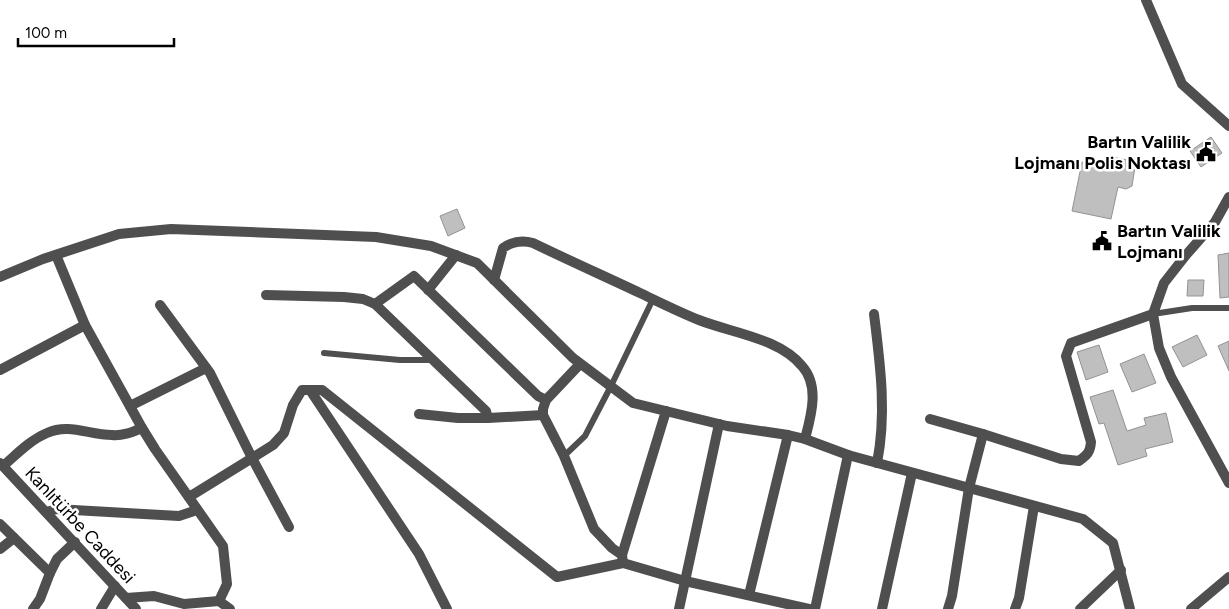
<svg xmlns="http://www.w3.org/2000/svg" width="1229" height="609" viewBox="0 0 1229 609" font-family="Figtree,sans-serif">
<rect width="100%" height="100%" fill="#fff"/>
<g fill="#bfbfbf" stroke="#939393">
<path d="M1211 137 1222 153 1201 167 1190 151Z"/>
<path d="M1109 156 1131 161 1135 167 1132 186 1126 189 1118 187 1111 219 1072 211 1082 162 1103 166 1104 159Z"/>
<path d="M457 209 465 228 448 236 440 216Z"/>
<path d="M1229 253V297L1220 298 1218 255Z"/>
<path d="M1188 280H1204L1203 296H1187Z"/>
<path d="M1197 335 1207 355 1183 367 1172 347Z"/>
<path d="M1229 341V371L1218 346Z"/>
<path d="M1099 345 1108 372 1086 380 1077 352Z"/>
<path d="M1144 354 1156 383 1132 392 1120 364Z"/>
<path d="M1113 390 1127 431 1146 425 1144 418 1166 413 1173 442 1145 449 1147 456 1118 465 1104 423 1099 424 1090 397Z"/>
</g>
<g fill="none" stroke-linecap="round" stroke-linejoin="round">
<g stroke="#4f4f4f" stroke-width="6">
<path d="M1153 314 1192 308H1229"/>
<path d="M324 353 400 360H433"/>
<path d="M564 456 585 436 611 386 653 299"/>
</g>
<g stroke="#4f4f4f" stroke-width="10">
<path d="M1146 0 1182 84 1229 126"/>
<path d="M1229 197 1215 222 1186 255 1164 283 1153 314 1159 348 1171 377 1229 483"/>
<path d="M56 255 85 325 142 428 155 449 223 546 227 584 219 601"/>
<path d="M0 277 43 259 119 234 171 229 376 237 431 246 477 263 573 358 633 403 727 426 788 435 805 439 848 455 1083 519 1113 543 1130 609"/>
<path d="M494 280 503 248C513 241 522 240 533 243 568 260 604 276 640 293 659 302 679 312 699 320 732 333 779 338 802 366 820 386 811 416 805 439"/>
<path d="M428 290 456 255"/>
<path d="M266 295 344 297 363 299 375 304 486 411 488 418"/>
<path d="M375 304 414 276 538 396 546 400"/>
<path d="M160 305 210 373 252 458 289 527"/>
<path d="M874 314C880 363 887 413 877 463"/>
<path d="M580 364 546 400 543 409V415L564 456 594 529 612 548 622 555 623 563"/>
<path d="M0 370 85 325"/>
<path d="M310 390 419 554 447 609"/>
<path d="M130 406 206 368"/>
<path d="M419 414 458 418H488L543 415"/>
<path d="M930 419 983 434 1061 459 1079 461C1087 455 1090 453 1091 442L1066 356 1071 343 1153 314"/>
<path d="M0 463 136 609"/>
<path d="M3 466C16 455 30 440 47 433 69 423 89 435 112 435 123 436 132 432 142 428"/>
<path d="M189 497 273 445 284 433 293 405 302 390H322L557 577 623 563 685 581 809 609"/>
<path d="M47 512 56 509 179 516 197 510"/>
<path d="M0 524 50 573"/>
<path d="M0 549 14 538"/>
<path d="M622 555 666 411"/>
<path d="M749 595 788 435"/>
<path d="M126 598 154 596 184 604 219 601 230 609"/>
<path d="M33 609 40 599 50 573 57 559 75 542"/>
<path d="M101 609 115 586"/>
<path d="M679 609 719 424"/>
<path d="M815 609 848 455"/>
<path d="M882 609 912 473"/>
<path d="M948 609 952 596 969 488 983 434"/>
<path d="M1015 609 1019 598 1034 506"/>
<path d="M1080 609 1121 570"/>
<path d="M1191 609 1229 577"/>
</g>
</g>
<defs>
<symbol id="civic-bare" viewBox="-9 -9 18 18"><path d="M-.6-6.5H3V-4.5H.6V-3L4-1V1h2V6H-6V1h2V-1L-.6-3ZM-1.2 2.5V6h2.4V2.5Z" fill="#000" stroke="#fff" stroke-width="2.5" paint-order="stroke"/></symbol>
</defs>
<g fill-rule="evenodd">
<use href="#civic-bare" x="1192" y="138" width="28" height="28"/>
<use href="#civic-bare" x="1088" y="227" width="28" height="28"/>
</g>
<g text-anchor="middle" stroke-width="5" stroke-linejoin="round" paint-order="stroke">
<g font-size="18" font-weight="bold" fill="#000" stroke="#fff" text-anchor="end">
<text x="1191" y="148">Bartın Valilik<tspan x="1191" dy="21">Lojmanı Polis Noktası</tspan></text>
<text x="1117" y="237" text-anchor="start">Bartın Valilik<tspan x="1117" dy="21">Lojmanı</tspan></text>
</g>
<g font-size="18" fill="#000" stroke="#fff">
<text transform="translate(80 525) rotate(47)" y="6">Kanlıtürbe Caddesi</text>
</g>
</g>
<path d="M18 38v8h156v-8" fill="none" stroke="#000000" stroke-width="2.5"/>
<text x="25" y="38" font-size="15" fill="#000000" stroke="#ffffff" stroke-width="4" paint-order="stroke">100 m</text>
</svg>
